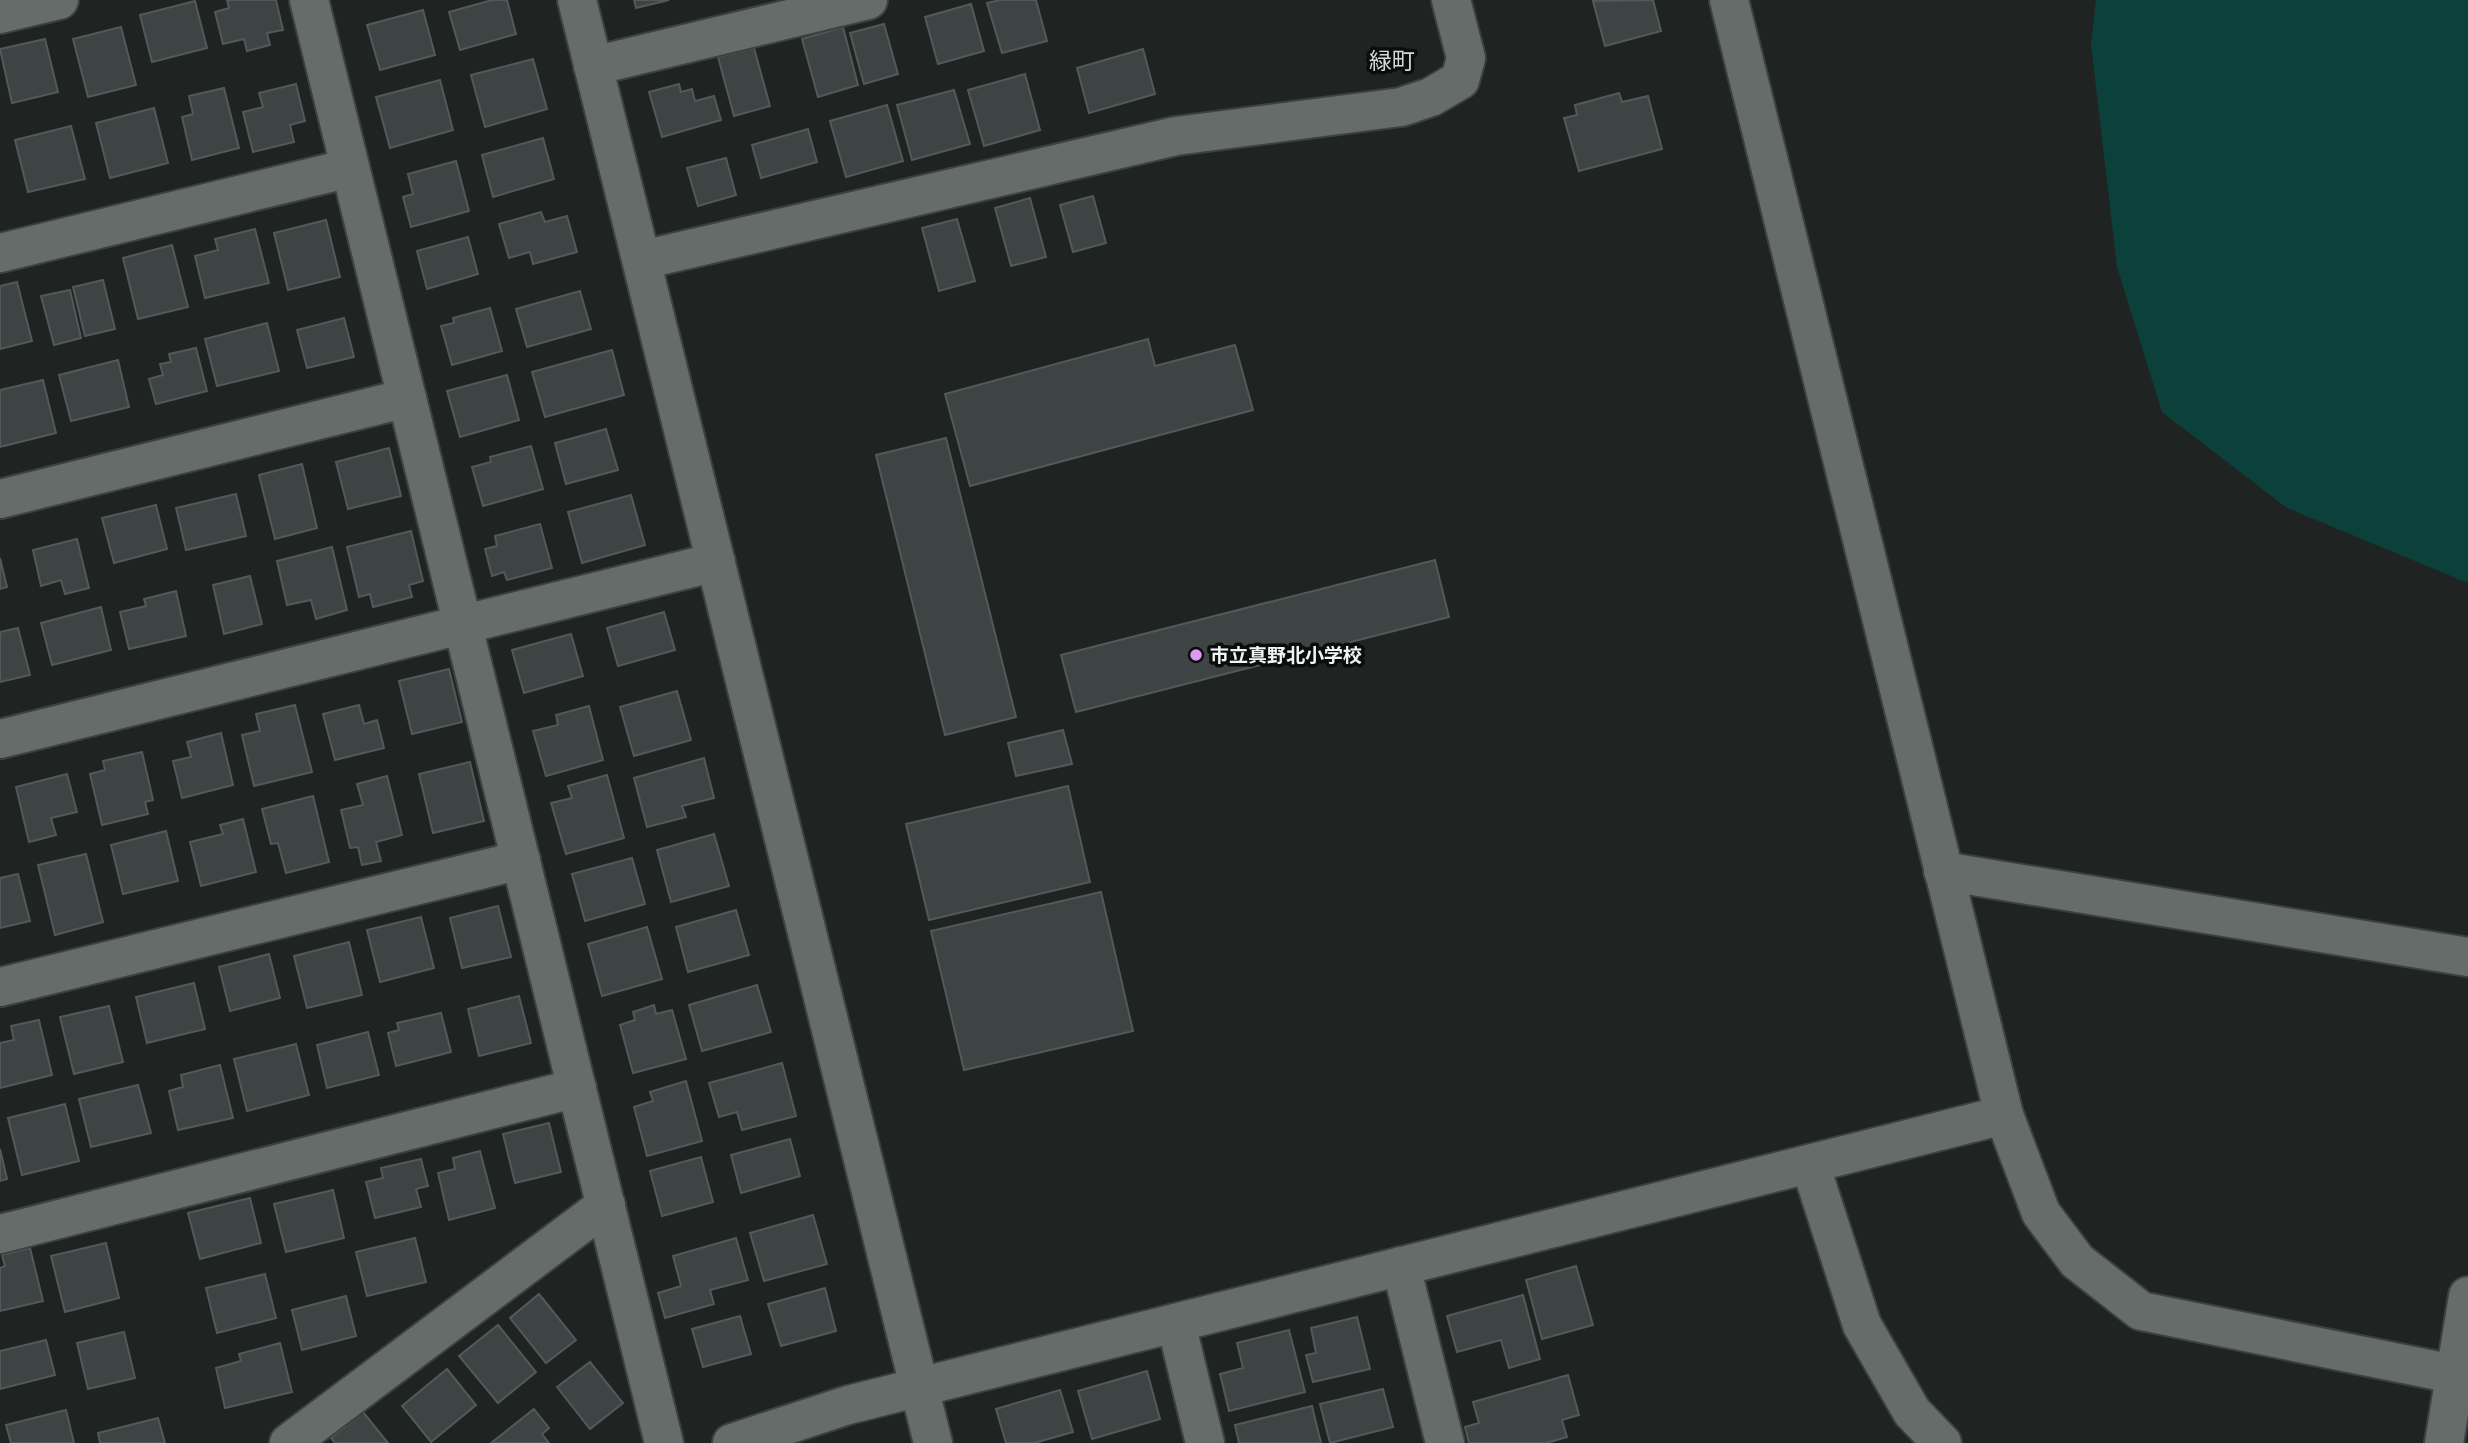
<svg xmlns="http://www.w3.org/2000/svg" width="2468" height="1443" viewBox="0 0 2468 1443" font-family="'Roboto Condensed','Noto Sans JP',sans-serif">
<rect width="100%" height="100%" fill="#1f2423"/>
<path fill="#0c403a" d="M2096 0H2468V583L2287 508 2162 412 2117 267 2091 44Z"/>
<g fill="#3e4443" stroke="#535958" stroke-width="2">
<path d="M227 0H276L283 30 267 33 270 45 247 51 244 39 223 44 215 12 229 8Z"/>
<path d="M492 0H507L516 34 460 50 449 12Z"/>
<path d="M634 0H669L636 8Z"/>
<path d="M1000 0H1036L1047 41 1002 53 987 3Z"/>
<path d="M1653 0 1661 31 1605 46 1593 1Z"/>
<path d="M195 1 207 48 152 62 140 15Z"/>
<path d="M971 4 984 51 938 64 925 17Z"/>
<path d="M423 10 435 55 380 70 367 25Z"/>
<path d="M884 24 898 74 864 84 850 33Z"/>
<path d="M121 27 136 85 88 97 73 39Z"/>
<path d="M843 27 858 85 818 97 802 39Z"/>
<path d="M45 39 58 92 12 103 0 49Z"/>
<path d="M754 48 770 106 734 116 718 57Z"/>
<path d="M1143 49 1155 94 1089 113 1077 68Z"/>
<path d="M533 59 547 109 485 127 471 75Z"/>
<path d="M1025 74 1040 130 984 146 968 90Z"/>
<path d="M440 80 453 130 390 148 376 97Z"/>
<path d="M296 84 305 121 290 125 294 142 253 152 243 112 263 107 259 93Z"/>
<path d="M679 84 681 92 692 89 695 101 714 96 721 120 662 137 649 92Z"/>
<path d="M224 88 239 148 192 160 182 117 193 114 189 96Z"/>
<path d="M954 90 970 144 912 160 897 105Z"/>
<path d="M1619 93 1622 102 1648 96 1662 149 1579 171 1564 118 1577 115 1575 105Z"/>
<path d="M887 105 903 161 846 177 830 121Z"/>
<path d="M154 108 168 163 110 178 96 123Z"/>
<path d="M71 126 85 179 28 192 15 140Z"/>
<path d="M808 129 817 162 761 178 752 145Z"/>
<path d="M543 138 554 179 493 197 482 155Z"/>
<path d="M726 158 736 195 698 206 687 168Z"/>
<path d="M456 161 469 211 411 227 403 197 413 194 408 174Z"/>
<path d="M1093 196 1106 243 1073 252 1060 205Z"/>
<path d="M1030 198 1046 257 1011 266 995 208Z"/>
<path d="M541 212 545 222 567 216 577 252 533 264 530 252 509 258 499 224Z"/>
<path d="M957 219 975 281 939 291 922 228Z"/>
<path d="M326 220 340 277 288 290 274 233Z"/>
<path d="M255 229 269 283 205 298 195 256 218 250 215 239Z"/>
<path d="M468 237 478 274 427 289 417 251Z"/>
<path d="M172 245 188 307 138 319 123 258Z"/>
<path d="M103 280 115 329 85 336 73 287Z"/>
<path d="M17 282 32 341 0 349V286Z"/>
<path d="M70 290 81 338 54 345 41 296Z"/>
<path d="M580 291 591 329 527 347 516 309Z"/>
<path d="M490 308 502 351 452 365 441 326 454 323 453 318Z"/>
<path d="M344 318 354 357 307 368 297 330Z"/>
<path d="M267 323 279 371 217 386 205 339Z"/>
<path d="M1148 339 1155 366 1235 345 1253 410 970 486 945 394Z"/>
<path d="M196 348 207 391 156 404 149 379 163 375 160 364 171 362 169 354Z"/>
<path d="M612 350 624 395 545 417 532 372Z"/>
<path d="M118 360 129 407 71 421 59 375Z"/>
<path d="M507 375 519 420 460 437 447 391Z"/>
<path d="M43 380 56 433 0 447V390Z"/>
<path d="M606 429 618 470 566 484 555 443Z"/>
<path d="M946 438 1016 717 945 735 876 455Z"/>
<path d="M531 446 543 489 483 506 472 467 491 462 490 457Z"/>
<path d="M389 448 401 496 348 509 336 462Z"/>
<path d="M302 464 317 528 275 539 259 475Z"/>
<path d="M236 494 246 536 186 550 176 508Z"/>
<path d="M631 495 645 545 582 563 568 512Z"/>
<path d="M156 505 167 549 114 563 102 518Z"/>
<path d="M540 524 552 568 507 580 504 572 492 576 485 549 497 546 495 536Z"/>
<path d="M411 531 423 581 409 585 412 597 373 607 370 594 359 597 347 547Z"/>
<path d="M77 539 89 588 65 594 61 580 41 586 33 550Z"/>
<path d="M332 547 347 610 316 619 311 600 287 605 277 561Z"/>
<path d="M0 558 7 587 0 589Z"/>
<path d="M1435 560 1449 617 1076 712 1061 655Z"/>
<path d="M250 576 262 624 224 634 213 585Z"/>
<path d="M176 591 186 636 129 649 120 612 146 606 144 599Z"/>
<path d="M101 607 111 650 52 665 41 623Z"/>
<path d="M664 612 675 650 618 666 607 628Z"/>
<path d="M18 628 30 675 0 682V632Z"/>
<path d="M571 634 583 676 524 693 512 650Z"/>
<path d="M449 669 462 722 412 734 399 681Z"/>
<path d="M677 691 691 740 634 756 620 707Z"/>
<path d="M295 705 312 772 254 786 242 735 260 731 256 714Z"/>
<path d="M359 705 364 724 377 720 384 748 335 760 323 714Z"/>
<path d="M589 706 603 760 546 776 533 731 558 725 556 715Z"/>
<path d="M1063 730 1072 764 1016 776 1008 743Z"/>
<path d="M221 733 233 785 182 798 173 761 191 757 187 742Z"/>
<path d="M142 752 153 800 145 802 148 814 102 825 90 774 105 770 103 761Z"/>
<path d="M704 758 714 798 682 806 686 817 647 827 634 778Z"/>
<path d="M470 762 484 821 433 833 419 774Z"/>
<path d="M67 774 77 812 51 818 56 835 29 842 16 787Z"/>
<path d="M607 775 624 838 566 854 551 803 572 798 568 786Z"/>
<path d="M387 776 402 835 376 842 381 861 362 865 358 847 350 848 341 810 363 805 357 784Z"/>
<path d="M1068 786 1090 882 929 920 906 824Z"/>
<path d="M313 796 329 862 286 873 278 843 271 844 262 809Z"/>
<path d="M243 819 256 872 201 886 190 842 223 834 220 825Z"/>
<path d="M166 831 178 881 123 894 111 845Z"/>
<path d="M714 834 729 886 671 902 657 850Z"/>
<path d="M86 854 103 922 55 935 38 865Z"/>
<path d="M632 858 645 904 585 921 572 874Z"/>
<path d="M18 874 30 921 0 928V878Z"/>
<path d="M1101 892 1133 1031 964 1070 931 931Z"/>
<path d="M498 906 511 957 462 968 450 918Z"/>
<path d="M736 910 749 955 688 972 676 927Z"/>
<path d="M421 917 434 968 380 982 367 930Z"/>
<path d="M647 927 662 979 602 996 588 944Z"/>
<path d="M349 942 362 995 307 1008 294 956Z"/>
<path d="M269 954 280 998 230 1011 219 967Z"/>
<path d="M194 983 205 1029 147 1043 136 997Z"/>
<path d="M757 985 771 1032 702 1051 689 1005Z"/>
<path d="M519 996 531 1043 479 1056 468 1009Z"/>
<path d="M654 1005 656 1014 672 1010 686 1059 633 1073 620 1025 635 1020 633 1012Z"/>
<path d="M109 1006 123 1062 74 1074 60 1017Z"/>
<path d="M441 1013 451 1052 396 1066 388 1033 399 1030 397 1023Z"/>
<path d="M39 1020 52 1075 0 1088V1043L14 1040 11 1026Z"/>
<path d="M368 1032 379 1075 327 1088 317 1045Z"/>
<path d="M296 1044 309 1095 247 1111 234 1059Z"/>
<path d="M782 1063 796 1116 742 1130 737 1112 719 1117 709 1083Z"/>
<path d="M220 1065 233 1118 178 1130 169 1091 183 1087 181 1075Z"/>
<path d="M686 1081 702 1141 647 1156 634 1107 653 1101 650 1092Z"/>
<path d="M138 1085 151 1133 91 1147 79 1099Z"/>
<path d="M65 1104 79 1161 22 1175 8 1118Z"/>
<path d="M549 1123 561 1172 515 1183 503 1134Z"/>
<path d="M790 1139 800 1176 741 1193 731 1155Z"/>
<path d="M0 1149 7 1179 0 1181Z"/>
<path d="M480 1151 495 1208 449 1220 438 1173 455 1169 453 1158Z"/>
<path d="M701 1157 713 1202 662 1216 650 1171Z"/>
<path d="M421 1159 428 1186 416 1189 421 1207 375 1218 366 1182 383 1178 381 1168Z"/>
<path d="M333 1190 344 1238 286 1252 274 1204Z"/>
<path d="M250 1198 261 1243 200 1259 188 1213Z"/>
<path d="M813 1215 827 1264 764 1281 750 1233Z"/>
<path d="M415 1238 426 1282 367 1296 356 1252Z"/>
<path d="M736 1238 748 1280 710 1290 714 1304 665 1318 658 1293 681 1286 673 1256Z"/>
<path d="M106 1243 119 1298 65 1312 51 1256Z"/>
<path d="M30 1248 43 1301 0 1311V1268L5 1266 2 1255Z"/>
<path d="M1576 1266 1593 1325 1542 1339 1526 1280Z"/>
<path d="M265 1274 276 1318 217 1333 206 1288Z"/>
<path d="M825 1288 836 1331 781 1346 768 1304Z"/>
<path d="M539 1294 576 1340 546 1363 510 1318Z"/>
<path d="M1523 1295 1540 1359 1509 1368 1501 1340 1457 1352 1447 1316Z"/>
<path d="M346 1296 356 1336 302 1350 292 1310Z"/>
<path d="M740 1316 751 1354 703 1367 692 1329Z"/>
<path d="M1357 1317 1370 1369 1313 1382 1306 1355 1316 1353 1311 1328Z"/>
<path d="M498 1325 536 1372 498 1403 459 1356Z"/>
<path d="M1289 1330 1305 1392 1229 1411 1220 1374 1243 1368 1237 1343Z"/>
<path d="M124 1332 135 1378 88 1389 77 1343Z"/>
<path d="M46 1340 55 1375 0 1389V1351Z"/>
<path d="M280 1343 292 1392 225 1408 216 1368 241 1361 239 1354Z"/>
<path d="M590 1362 623 1403 590 1429 557 1387Z"/>
<path d="M447 1369 476 1405 431 1442 402 1406Z"/>
<path d="M1147 1371 1160 1419 1092 1439 1078 1391Z"/>
<path d="M1568 1375 1579 1415 1562 1420 1567 1437 1546 1443H1469L1465 1427 1479 1423 1473 1402Z"/>
<path d="M1383 1389 1393 1427 1330 1443 1320 1404Z"/>
<path d="M1060 1390 1073 1432 1034 1443H1006L996 1409Z"/>
<path d="M1312 1406 1321 1443H1239L1235 1425Z"/>
<path d="M534 1409 549 1428 542 1434 549 1443H491Z"/>
<path d="M66 1410 74 1443H11L6 1425Z"/>
<path d="M363 1412 388 1443H335L331 1438Z"/>
<path d="M158 1418 165 1443H100L98 1433Z"/>
</g>
<g fill="none" stroke-linecap="round" stroke-linejoin="round">
<defs>
<g id="street">
<path d="M309 0 664 1443"/>
<path d="M1729 0 2004 1115 2041 1213 2077 1261 2141 1311 2468 1377"/>
<path d="M0 14 59 0"/>
<path d="M593 66 868 0"/>
<path d="M0 253 350 168"/>
<path d="M642 260 1176 136 1401 107 1431 97 1460 80 1466 58 1451 0"/>
<path d="M0 499 407 398"/>
<path d="M0 739 716 562"/>
<path d="M1943 871 2468 957"/>
<path d="M0 987 521 860"/>
<path d="M1810 1164 1862 1325 1912 1412 1942 1443"/>
<path d="M0 1234 577 1088"/>
<path d="M1401 1266 1445 1443"/>
<path d="M1176 1323 1205 1443"/>
<path d="M289 1443 606 1205"/>
<path d="M732 1443 848 1405 2004 1115"/>
<path d="M2444 1443 2468 1296"/>
</g>
<path id="secondary" d="M577 0 933 1443"/>
</defs>
<use href="#street" stroke="#3c4140" stroke-width="42"/>
<use href="#secondary" stroke="#3c4140" stroke-width="42"/>
<use href="#street" stroke="#666c6a" stroke-width="38"/>
<use href="#secondary" stroke="#666c6a" stroke-width="38"/>
</g>
<circle fill="#dc99f4" stroke="#0b0d0d" stroke-width="2.5" cx="1196" cy="655" r="7"/>
<g text-anchor="middle" stroke-width="7" stroke-linejoin="round" paint-order="stroke">
<g font-size="19" font-weight="bold" fill="#f1f4f4" stroke="#0b0d0d" text-anchor="start">
<text x="1210" y="662">市立真野北小学校</text>
</g>
<g font-size="23" fill="#d3dad9" stroke="#0b0d0d">
<text x="1392" y="69">緑町</text>
</g>
</g>
</svg>
